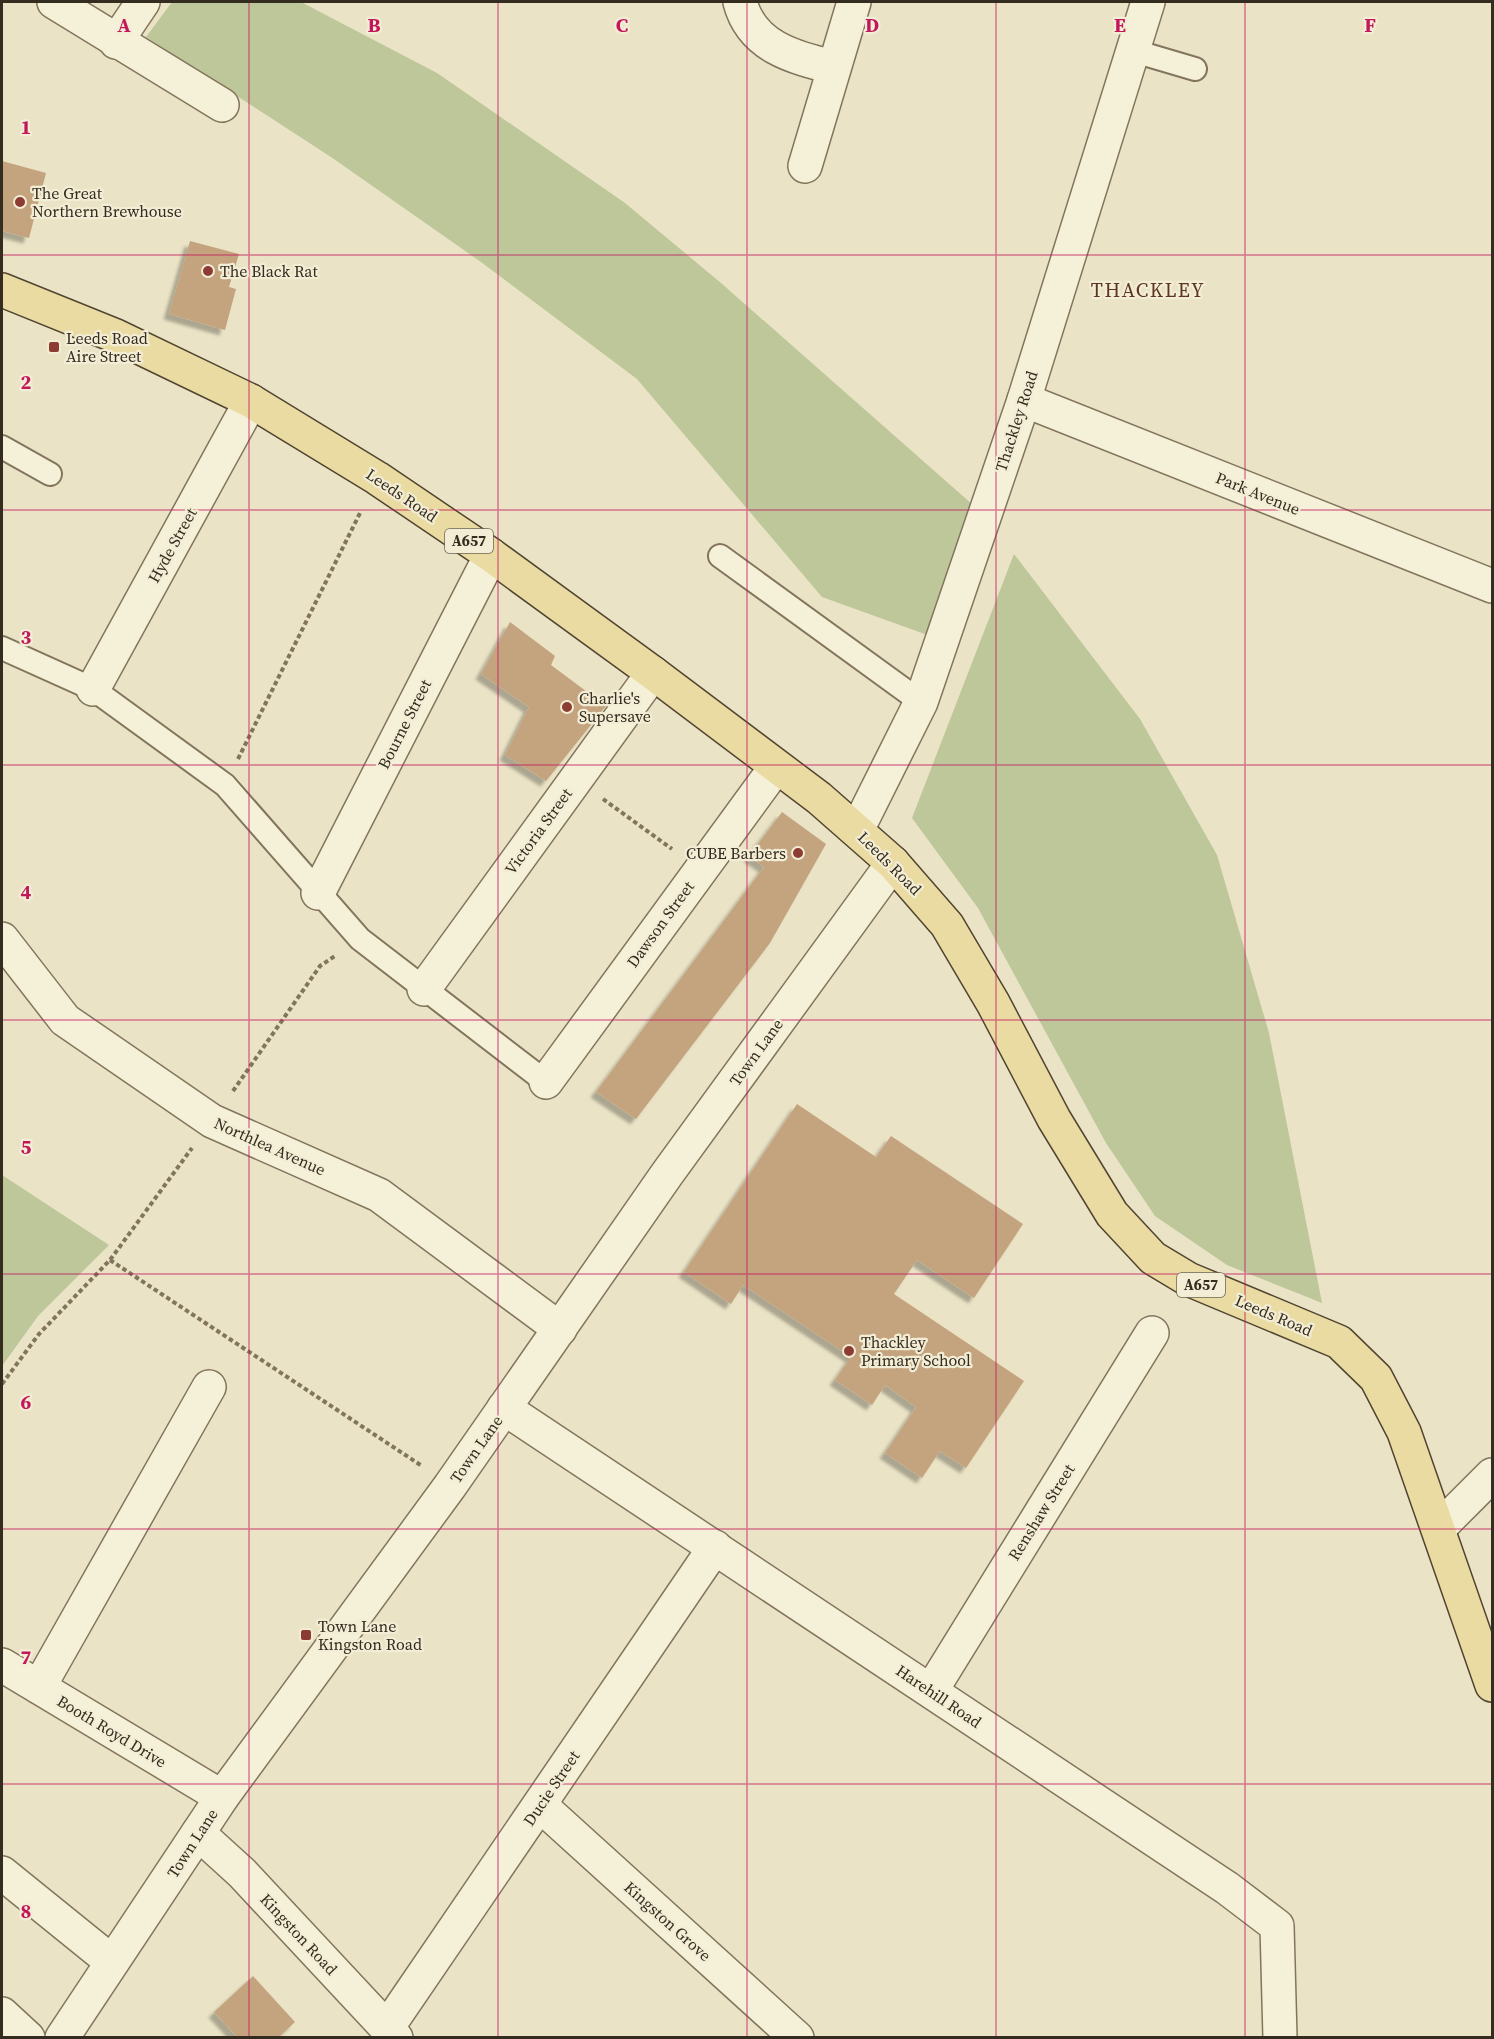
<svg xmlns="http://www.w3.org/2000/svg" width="1494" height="2039" viewBox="0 0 1494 2039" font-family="'Source Serif 4',serif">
<defs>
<filter id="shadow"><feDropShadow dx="-5.5" dy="5.5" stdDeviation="1.5" flood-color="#0004"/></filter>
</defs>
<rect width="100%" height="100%" fill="#eae3c5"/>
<g fill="#bdc79a">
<path d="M172 2H301L437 73 625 203 721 283 973 505 933 637 822 597 637 379 481 262 331 157 146 37Z"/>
<path d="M1014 554 1140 719 1217 855 1269 1033 1322 1303 1227 1265 1155 1216 1106 1143 978 908 912 818Z"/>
<path d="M2 1175 109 1245 38 1316 2 1366Z"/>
</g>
<g fill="#c4a37f" filter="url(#shadow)">
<path d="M2 161 46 173 29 238 2 231Z"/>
<path d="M190 241 239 254 229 287 236 289 225 330 169 314Z"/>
<path d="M510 622 555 656 551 665 606 706 546 781 505 755 529 707 481 674Z"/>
<path d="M782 812 826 844 770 943 636 1119 596 1092 764 867 749 856Z"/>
<path d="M797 1104 876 1157 891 1136 1023 1224 974 1298 917 1260 894 1294 1024 1381 966 1468 940 1451 922 1478 885 1453 916 1407 885 1385 872 1405 835 1380 851 1357 743 1285 731 1304 684 1272Z"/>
<path d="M253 1976 295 2022 278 2038H238L214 2012Z"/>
</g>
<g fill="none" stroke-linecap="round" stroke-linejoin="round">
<defs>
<g id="service">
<path d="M1134 51 1195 69"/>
<path d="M2 447 50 474"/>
<path d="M720 556 921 702"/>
<path d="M2 648 93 689 225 785 360 939 546 1082"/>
</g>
<g id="minor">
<path d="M54 2 222 105"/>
<path d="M740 2C752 47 793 57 833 67"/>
<path d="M116 42 143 2"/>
<path d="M805 166 854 2"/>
<path d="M1024 400 1492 586"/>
<path d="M93 689 251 401"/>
<path d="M318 893 491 555"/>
<path d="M2 939 65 1020 212 1121 379 1195 560 1329"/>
<path d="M424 989 653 673"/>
<path d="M546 1082 776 767"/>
<path d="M504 1408 1227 1888 1277 1926 1280 2038"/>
<path d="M1439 1528 1492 1475"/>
<path d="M2 1665 222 1797"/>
<path d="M39 1687 209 1387"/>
<path d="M931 1691 1152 1333"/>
<path d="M540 1805 797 2038"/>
<path d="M198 1833 242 1873 396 2038"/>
<path d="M2 1873 112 1962"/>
<path d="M2 2014 28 2038"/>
<path d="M387 2028 715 1547"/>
</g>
<g id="tertiary">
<path d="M857 830 921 702 1024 400 1148 2"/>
<path d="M62 2038 222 1797 450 1486 667 1174 893 863"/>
</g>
<path id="primary" d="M2 290 116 336 251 401 377 478 491 555 653 673 819 798 893 863 947 925 993 1003 1054 1119 1112 1214 1153 1258 1188 1279 1339 1342 1376 1378 1404 1432 1492 1685"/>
</defs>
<use href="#service" stroke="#83755d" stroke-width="26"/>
<use href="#minor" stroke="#83755d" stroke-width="36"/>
<use href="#tertiary" stroke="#83755d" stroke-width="36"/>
<use href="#primary" stroke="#514431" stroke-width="36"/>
<g stroke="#83755d" stroke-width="4" stroke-dasharray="4.5 3" stroke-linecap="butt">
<path d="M238 759 361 511"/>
<path d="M603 799 672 849"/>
<path d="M233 1091 320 966 335 956"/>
<path d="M110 1260 422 1466"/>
<path d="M2 1384 39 1334 110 1260 192 1148"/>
</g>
<use href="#service" stroke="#f5f0d8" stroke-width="22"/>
<use href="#minor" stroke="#f5f0d8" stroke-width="33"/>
<use href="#tertiary" stroke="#f5f0d8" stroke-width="33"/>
<use href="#primary" stroke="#e9dba1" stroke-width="33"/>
</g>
<path fill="none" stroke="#c2185b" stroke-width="1.5" stroke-opacity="0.55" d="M249 2V2038M498 2V2038M747 2V2038M996 2V2038M1245 2V2038M2 255H1492M2 510H1492M2 765H1492M2 1020H1492M2 1274H1492M2 1529H1492M2 1784H1492"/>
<g fill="#8c3c33" stroke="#f2edd4" stroke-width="2">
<circle cx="20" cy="202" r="6"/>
<circle cx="208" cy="271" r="6"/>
<rect x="48" y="341" width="12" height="12" rx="3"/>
<circle cx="567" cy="707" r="6"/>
<circle cx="798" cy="853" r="6"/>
<circle cx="849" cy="1351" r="6"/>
<rect x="300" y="1629" width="12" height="12" rx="3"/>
</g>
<g text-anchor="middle" stroke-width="4.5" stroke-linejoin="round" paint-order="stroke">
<g fill="#f2edd4" stroke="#6e6656" stroke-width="1.5">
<rect x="445" y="529" width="48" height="24" rx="4.5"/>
<rect x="1177" y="1273" width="48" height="24" rx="4.5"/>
</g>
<g font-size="15" font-weight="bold" fill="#352c20">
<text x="469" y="546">A657</text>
<text x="1201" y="1290">A657</text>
</g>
<g font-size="16" fill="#352c20" stroke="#f2edd4" text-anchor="start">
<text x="32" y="199">The Great<tspan x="32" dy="18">Northern Brewhouse</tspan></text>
<text x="220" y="277">The Black Rat</text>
<text x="66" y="344">Leeds Road<tspan x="66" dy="18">Aire Street</tspan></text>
<text x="579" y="704">Charlie's<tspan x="579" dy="18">Supersave</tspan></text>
<text x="786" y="859" text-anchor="end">CUBE Barbers</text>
<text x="861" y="1348">Thackley<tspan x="861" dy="18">Primary School</tspan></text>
<text x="318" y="1632">Town Lane<tspan x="318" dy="18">Kingston Road</tspan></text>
</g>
<g font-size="16" fill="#352c20" stroke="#f2edd4">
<text transform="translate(1016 421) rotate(-72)" y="6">Thackley Road</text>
<text transform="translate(1258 493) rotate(22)" y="6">Park Avenue</text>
<text transform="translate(402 495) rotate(34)" y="6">Leeds Road</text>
<text transform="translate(172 545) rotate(-61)" y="6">Hyde Street</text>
<text transform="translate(404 724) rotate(-63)" y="6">Bourne Street</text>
<text transform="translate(538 831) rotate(-54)" y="6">Victoria Street</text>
<text transform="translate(890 863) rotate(45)" y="6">Leeds Road</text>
<text transform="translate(660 924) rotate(-54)" y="6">Dawson Street</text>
<text transform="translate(756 1052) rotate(-54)" y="6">Town Lane</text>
<text transform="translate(270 1146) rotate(24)" y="6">Northlea Avenue</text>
<text transform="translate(1274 1315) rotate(23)" y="6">Leeds Road</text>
<text transform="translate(476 1449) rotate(-55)" y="6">Town Lane</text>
<text transform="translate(1041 1512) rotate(-58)" y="6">Renshaw Street</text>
<text transform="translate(939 1696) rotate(34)" y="6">Harehill Road</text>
<text transform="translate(112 1731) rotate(31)" y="6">Booth Royd Drive</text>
<text transform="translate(551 1788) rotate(-56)" y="6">Ducie Street</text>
<text transform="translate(192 1843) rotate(-57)" y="6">Town Lane</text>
<text transform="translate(668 1921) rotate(42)" y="6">Kingston Grove</text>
<text transform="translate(299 1934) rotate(47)" y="6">Kingston Road</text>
</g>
<g font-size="20" letter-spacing="1.5" fill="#5d3623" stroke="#f2edd4">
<text x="1148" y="297">THACKLEY</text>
</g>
</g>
<g font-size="20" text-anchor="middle" font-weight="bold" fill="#c2185b" stroke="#f2edd4" stroke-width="4.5" stroke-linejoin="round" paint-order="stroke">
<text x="124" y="32">A</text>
<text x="374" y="32">B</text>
<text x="622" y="32">C</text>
<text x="872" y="32">D</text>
<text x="1120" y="32">E</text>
<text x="1370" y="32">F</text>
<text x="26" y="134">1</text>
<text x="26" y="389">2</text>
<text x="26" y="644">3</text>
<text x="26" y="899">4</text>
<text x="26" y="1154">5</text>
<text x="26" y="1409">6</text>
<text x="26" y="1664">7</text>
<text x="26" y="1918">8</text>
</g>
<rect width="1494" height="2039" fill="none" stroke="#352c20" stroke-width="6"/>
</svg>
